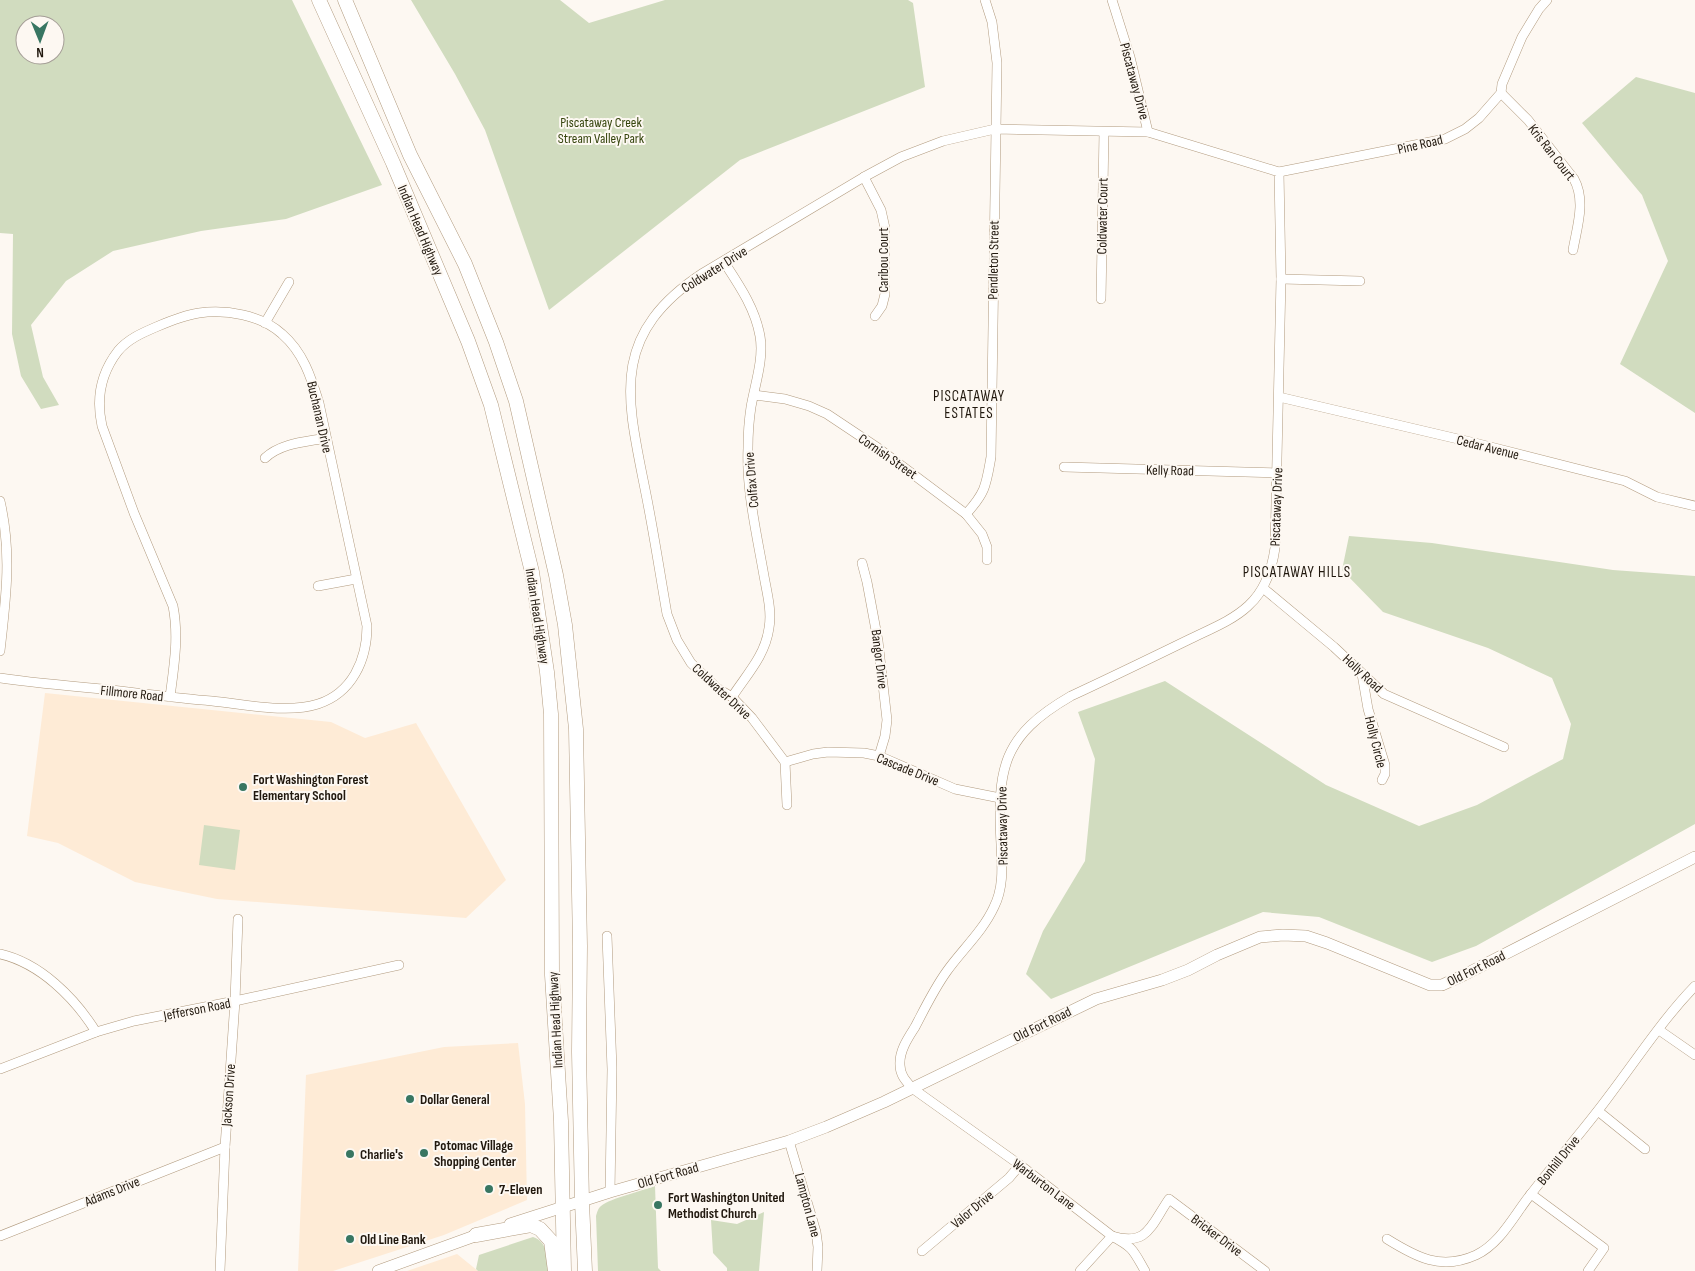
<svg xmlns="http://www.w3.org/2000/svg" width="1695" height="1271" viewBox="0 0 1695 1271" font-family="'Sofia Sans Condensed',sans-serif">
<rect width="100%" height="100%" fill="#fdf8f2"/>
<g fill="#feebd6">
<path d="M45 693 331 722 365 738 416 723 506 880 466 918 217 899 135 882 58 843 27 836Z"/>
<path d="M518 1043 525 1104 527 1200 444 1235 333 1271H298L306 1075 444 1047Z"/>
<path d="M457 1254 478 1271H407Z"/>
</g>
<g fill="#d1dcbf" fill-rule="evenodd">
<path d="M0 0H292L382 185 286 219 201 231 113 251 66 281 31 325 43 377 59 405 41 409 21 376 12 334 13 234 0 233ZM25 25H55V55H25Z"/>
<path d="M411 0H560L589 23 665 0H908L913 3 925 87 740 160 549 310 485 130 455 74Z"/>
<path d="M1636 77 1695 93V413L1620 364 1668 261 1642 195 1582 123Z"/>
<path d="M1349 536 1432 543 1613 570 1695 576V824L1476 946 1432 962 1319 917 1263 912 1051 999 1026 974 1043 931 1085 861 1095 759 1078 712 1165 681 1326 785 1419 826 1477 805 1563 759 1571 724 1552 678 1488 648 1383 612 1342 570Z"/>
<path d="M204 825 240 830 235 870 199 865Z"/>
<path d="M655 1186 658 1268 661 1271H598L596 1216C597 1213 598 1208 601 1206 611 1198 642 1191 655 1186Z"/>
<path d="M764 1212 759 1271H727V1268L713 1253 711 1220 737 1224Z"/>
<path d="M533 1237C548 1242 547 1257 549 1271H478L476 1269 479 1255Z"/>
</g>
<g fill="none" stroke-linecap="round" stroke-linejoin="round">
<defs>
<g id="minor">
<path d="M1112 0 1130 57 1148 132"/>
<path d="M1501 93 1528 120 1574 179C1586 201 1577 227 1573 250"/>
<path d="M1279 172 1445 139 1465 129 1479 118 1501 93 1502 84 1522 37 1539 9 1547 0"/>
<path d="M864 177 881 210 885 228V294L882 306 875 316"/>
<path d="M724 262C739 285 755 308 760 336 764 359 755 384 751 407 749 420 748 435 748 448 746 490 757 535 764 576 767 593 772 611 769 628 765 656 747 674 732 697"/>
<path d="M1281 279 1360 281"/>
<path d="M1101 299 1104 132"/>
<path d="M265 323 289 282"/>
<path d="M754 395 785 399 809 406 827 414 878 448 966 514 982 534 987 547V560"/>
<path d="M1279 397 1475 443 1625 481 1657 497 1695 506"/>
<path d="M265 458C281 443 305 442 326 438"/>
<path d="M1064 467 1277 473"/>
<path d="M0 501C12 553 6 598 0 651"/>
<path d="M966 514C986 492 986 485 991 457L997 63 992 22 985 0"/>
<path d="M862 563 867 582 878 641 887 720 885 736 879 756"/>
<path d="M318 586 356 579"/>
<path d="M1263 588 1334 647 1384 694 1504 747"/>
<path d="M1362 674 1368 709 1385 765V774L1382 780"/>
<path d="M0 678C34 683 68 686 102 689 139 693 175 698 212 701 243 704 287 714 318 704 352 693 367 660 367 626L319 403C311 377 303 352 282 334 261 315 226 309 199 313 185 315 170 321 156 327 142 333 128 339 118 351 101 373 96 399 102 426L134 513 173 606C179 637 174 666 170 697"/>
<path d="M785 762 813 754 828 752 864 753 879 756 955 789 1000 798"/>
<path d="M787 805 785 762 752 718 732 697 717 688 691 663 677 640 667 614C660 574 654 534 646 494 627 398 608 336 703 273L864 177 901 157 943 141 995 129 1148 132 1279 172 1281 279 1275 548C1272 569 1265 591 1248 606 1232 621 1208 630 1188 640 1149 659 1110 678 1071 696 1002 736 997 768 1001 844 1002 866 1004 887 994 907 983 931 962 950 947 971 934 989 925 1008 915 1027 908 1038 899 1051 900 1065 900 1075 906 1081 912 1088L1020 1165 1112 1236C1148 1247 1151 1225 1169 1199L1265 1271"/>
<path d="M607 936 612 1069 610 1192"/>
<path d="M0 954C40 963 75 998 96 1032"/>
<path d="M1659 1030 1695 1055"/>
<path d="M0 1069 96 1032 134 1021 235 1001 399 965"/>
<path d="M1598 1111 1645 1149"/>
<path d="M789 1141 816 1232 818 1247 817 1271"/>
<path d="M1531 1194 1604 1248 1588 1271"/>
<path d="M0 1236 225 1147"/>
<path d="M1387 1239C1416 1257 1441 1271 1476 1255 1501 1243 1514 1215 1531 1194 1556 1161 1584 1130 1609 1096 1637 1059 1663 1019 1695 986"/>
<path d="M922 1251 1009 1178 1020 1165"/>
<path d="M220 1271 225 1147 235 1001 238 919"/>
<path d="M1080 1271 1112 1236C1134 1248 1133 1250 1145 1271"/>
</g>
<g id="major">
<path d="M510 1224 610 1192 789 1141 826 1127 884 1102 1096 999 1162 980 1188 970 1217 955 1260 937 1283 935 1306 936 1327 943 1430 985H1442L1464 975 1695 857"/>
<path d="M378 1271 483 1233"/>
</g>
<g id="highway">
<path d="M319 0 393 163 468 341 491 405 532 572 547 672 551 714 552 975 561 1121 564 1271"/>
<path d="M345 0 410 155 465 264 496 342 516 401 556 575 565 625 576 729 580 946 579 1052 582 1202 585 1271"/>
<path d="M476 1235 531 1225 540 1229 551 1241 555 1271"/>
</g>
</defs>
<use href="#minor" stroke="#b29b7f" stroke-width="10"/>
<use href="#major" stroke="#b29b7f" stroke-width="12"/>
<use href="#highway" stroke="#b29b7f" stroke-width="15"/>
<use href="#minor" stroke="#fff" stroke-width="9"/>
<use href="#major" stroke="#fff" stroke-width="11"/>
<use href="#highway" stroke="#fff" stroke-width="14"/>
</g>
<g fill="#387662" stroke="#fdf8f2" stroke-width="2">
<circle cx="243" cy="787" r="5"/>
<circle cx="410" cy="1099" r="5"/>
<circle cx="424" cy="1153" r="5"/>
<circle cx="350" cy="1154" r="5"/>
<circle cx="489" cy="1189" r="5"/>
<circle cx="658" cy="1205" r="5"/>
<circle cx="350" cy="1239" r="5"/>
</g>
<g text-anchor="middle" stroke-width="4" stroke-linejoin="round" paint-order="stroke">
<g font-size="14" fill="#21180e" stroke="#fdf8f2">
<text transform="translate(1135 81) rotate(75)" y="5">Piscataway Drive</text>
<text transform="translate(1420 144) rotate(-13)" y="5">Pine Road</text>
<text transform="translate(1552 152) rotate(52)" y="5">Kris Ran Court</text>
<text transform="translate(1102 216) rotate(-89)" y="5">Coldwater Court</text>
<text transform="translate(421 230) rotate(67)" y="5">Indian Head Highway</text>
<text transform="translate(883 260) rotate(-90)" y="5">Caribou Court</text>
<text transform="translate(993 260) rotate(-89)" y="5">Pendleton Street</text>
<text transform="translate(714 269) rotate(-32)" y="5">Coldwater Drive</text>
<text transform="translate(320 417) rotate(77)" y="5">Buchanan Drive</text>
<text transform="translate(1488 447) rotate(14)" y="5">Cedar Avenue</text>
<text transform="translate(888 456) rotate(35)" y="5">Cornish Street</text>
<text transform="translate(1170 470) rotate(1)" y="5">Kelly Road</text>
<text transform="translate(751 480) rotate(-95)" y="5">Colfax Drive</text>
<text transform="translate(1276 507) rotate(-88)" y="5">Piscataway Drive</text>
<text transform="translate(538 616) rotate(81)" y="5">Indian Head Highway</text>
<text transform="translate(880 659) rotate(83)" y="5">Bangor Drive</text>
<text transform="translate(1363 673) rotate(43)" y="5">Holly Road</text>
<text transform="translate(722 691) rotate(43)" y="5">Coldwater Drive</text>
<text transform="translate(132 693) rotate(6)" y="5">Fillmore Road</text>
<text transform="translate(1376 742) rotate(76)" y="5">Holly Circle</text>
<text transform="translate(908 769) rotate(22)" y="5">Cascade Drive</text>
<text transform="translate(1002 826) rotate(-91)" y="5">Piscataway Drive</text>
<text transform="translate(1476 968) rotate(-26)" y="5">Old Fort Road</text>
<text transform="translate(197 1009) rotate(-11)" y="5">Jefferson Road</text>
<text transform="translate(555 1020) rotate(-93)" y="5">Indian Head Highway</text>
<text transform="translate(1042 1024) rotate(-26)" y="5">Old Fort Road</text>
<text transform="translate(228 1095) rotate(-86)" y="5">Jackson Drive</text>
<text transform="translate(1558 1160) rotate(-51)" y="5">Bonhill Drive</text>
<text transform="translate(668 1175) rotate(-16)" y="5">Old Fort Road</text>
<text transform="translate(1044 1184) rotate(37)" y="5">Warburton Lane</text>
<text transform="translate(112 1191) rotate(-22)" y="5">Adams Drive</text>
<text transform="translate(808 1205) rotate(75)" y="5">Lampton Lane</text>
<text transform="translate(972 1209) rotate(-40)" y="5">Valor Drive</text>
<text transform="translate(1217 1235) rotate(37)" y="5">Bricker Drive</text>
</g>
<g font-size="14" fill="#36450e" stroke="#fdf8f2">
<text x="601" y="127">Piscataway Creek<tspan x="601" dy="16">Stream Valley Park</tspan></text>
</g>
<g font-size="14" font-weight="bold" fill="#21180e" stroke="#fdf8f2" text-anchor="start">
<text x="253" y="784">Fort Washington Forest<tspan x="253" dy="16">Elementary School</tspan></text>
<text x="420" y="1104">Dollar General</text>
<text x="434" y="1150">Potomac Village<tspan x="434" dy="16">Shopping Center</tspan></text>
<text x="360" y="1159">Charlie's</text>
<text x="499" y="1194">7-Eleven</text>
<text x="668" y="1202">Fort Washington United<tspan x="668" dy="16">Methodist Church</tspan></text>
<text x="360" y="1244">Old Line Bank</text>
</g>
<g font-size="15" letter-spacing="1" fill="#21180e" stroke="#fdf8f2">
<text x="969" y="401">PISCATAWAY<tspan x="969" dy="17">ESTATES</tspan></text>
<text x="1297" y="577">PISCATAWAY HILLS</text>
</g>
</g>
<g transform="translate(40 40) rotate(179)"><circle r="24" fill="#fdf8f2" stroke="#a59e97"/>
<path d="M0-4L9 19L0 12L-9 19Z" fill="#387662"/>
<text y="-8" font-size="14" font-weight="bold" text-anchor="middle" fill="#21180e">N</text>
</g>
</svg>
